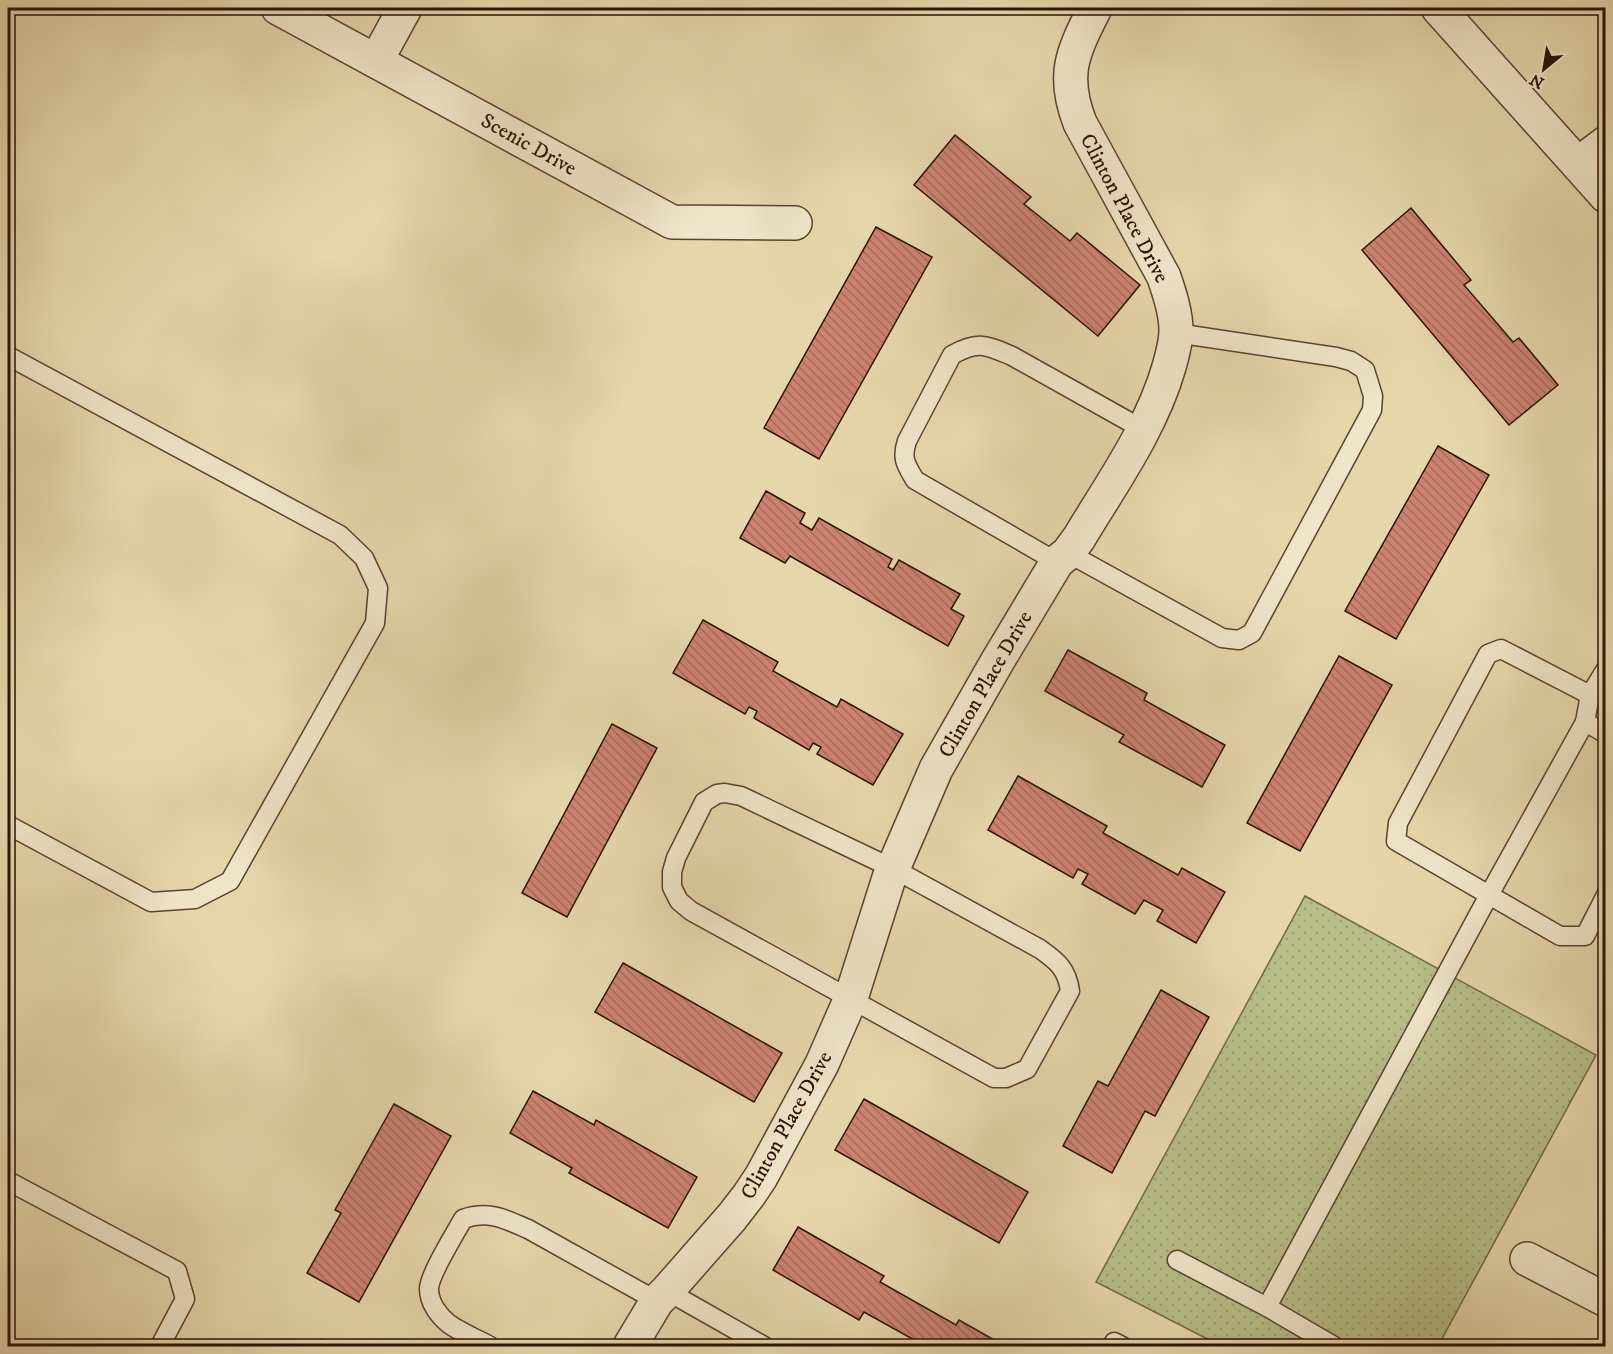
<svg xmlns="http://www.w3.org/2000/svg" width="1613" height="1354" viewBox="0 0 1613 1354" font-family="'IM FELL DW Pica',serif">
<defs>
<pattern id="grass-dots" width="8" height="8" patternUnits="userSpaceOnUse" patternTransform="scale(1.5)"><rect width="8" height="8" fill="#b7be88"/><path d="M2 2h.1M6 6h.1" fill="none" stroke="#9ea274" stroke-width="1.8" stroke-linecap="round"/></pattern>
<pattern id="building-back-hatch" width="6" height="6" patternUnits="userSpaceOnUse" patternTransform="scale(1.5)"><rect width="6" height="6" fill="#cd8371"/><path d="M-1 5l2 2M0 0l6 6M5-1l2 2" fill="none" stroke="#a76a5b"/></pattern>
</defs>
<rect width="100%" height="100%" fill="#e6d7ab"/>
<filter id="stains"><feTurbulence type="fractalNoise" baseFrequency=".00333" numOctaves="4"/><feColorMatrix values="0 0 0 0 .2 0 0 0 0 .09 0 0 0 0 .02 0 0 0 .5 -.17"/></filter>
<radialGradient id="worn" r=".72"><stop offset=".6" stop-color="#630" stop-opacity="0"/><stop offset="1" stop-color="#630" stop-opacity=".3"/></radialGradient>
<path fill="url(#grass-dots)" stroke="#716848" stroke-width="1.5" d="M1305 896 1596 1055 1438 1346H1221L1096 1282Z"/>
<g fill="url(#building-back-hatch)" stroke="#2b1107" stroke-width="1.5">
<path d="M955 135 1031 197 1024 204 1070 241 1077 233 1140 285 1098 336 914 185Z"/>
<path d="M1411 208 1471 280 1464 285 1513 342 1519 338 1558 385 1509 425 1362 250Z"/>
<path d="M876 227 932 257 819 459 764 428Z"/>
<path d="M1438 446 1489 475 1396 639 1345 611Z"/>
<path d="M766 491 805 513 800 523 812 530 819 518 892 559 888 567 893 570 899 560 960 594 951 609 964 616 948 646 790 556 785 563 740 538Z"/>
<path d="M703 620 778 662 773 671 837 707 841 699 903 734 873 785 817 754 821 747 813 743 809 750 754 718 757 711 749 707 745 714 673 673Z"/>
<path d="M1068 650 1147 693 1144 700 1225 745 1202 787 1119 742 1124 735 1045 691Z"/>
<path d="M1339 656 1392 685 1300 851 1247 823Z"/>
<path d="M612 724 657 748 567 917 522 893Z"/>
<path d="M1018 776 1107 826 1103 833 1178 875 1182 868 1225 892 1196 943 1157 921 1163 910 1144 900 1135 914 1082 884 1088 874 1078 869 1073 878 988 830Z"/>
<path d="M623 963 782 1053 754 1102 595 1012Z"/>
<path d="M1161 990 1209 1017 1155 1116 1145 1111 1112 1173 1063 1146 1098 1081 1108 1086Z"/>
<path d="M533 1091 594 1125 596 1120 697 1177 668 1228 569 1173 572 1168 510 1133Z"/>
<path d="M864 1099 1028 1192 999 1243 835 1150Z"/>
<path d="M394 1104 451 1136 359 1302 307 1273 341 1213 335 1210Z"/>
<path d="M798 1227 884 1276 880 1282 956 1325 959 1320 998 1342 996 1346H925L864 1312 859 1320 773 1270Z"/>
<path d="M322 1339 335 1346H318Z"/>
</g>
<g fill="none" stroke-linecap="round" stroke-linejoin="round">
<defs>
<g id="service">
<path d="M8 356 340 535 364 558 378 588 375 623 230 881 195 899 151 902 8 825"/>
<path d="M1068 553 1222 638 1239 640 1252 633 1372 410 1373 396 1365 370 1351 361 1336 357 1176 333"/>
<path d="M1057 562 915 480C906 465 901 458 907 441L952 355C978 340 986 345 1012 356L1144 430"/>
<path d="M1606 669 1590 695 1585 722 1606 734"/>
<path d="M1590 695 1501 649 1488 654 1398 823 1396 841 1560 936H1585L1606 895"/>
<path d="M725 793 741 796 894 869 1040 949C1057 961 1067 969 1070 991L1027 1069 1006 1078H994L691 911 679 901 672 887V872L676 858 704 802 717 794Z"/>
<path d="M8 1181 177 1271 185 1299 160 1346"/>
<path d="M1177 1260 1267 1307 1334 1346"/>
<path d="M667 1291 764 1346"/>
<path d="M1267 1307 1489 895 1585 722"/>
<path d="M490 1346C477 1339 462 1333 449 1324 439 1316 429 1303 429 1289 429 1275 455 1234 463 1219 488 1210 505 1219 528 1229L657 1301"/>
<path d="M1112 1346 1114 1342 1122 1346"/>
</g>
<g id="minor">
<path d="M278 8 672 222 795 223"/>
<path d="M376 61 405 8"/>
<path d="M1578 164 1606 143"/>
<path d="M1527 1259 1606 1300"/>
<path d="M630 1346 657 1301 667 1291 732 1217 749 1195 761 1177 822 1064 851 998 889 878 936 769 997 662 1057 562 1068 553 1079 538C1112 483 1151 429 1169 367 1172 356 1176 343 1176 331 1176 313 1170 295 1164 277L1080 123C1061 74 1073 52 1095 8"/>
</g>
<path id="tertiary" d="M1438 8 1606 196"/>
</defs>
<use href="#service" stroke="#5a4230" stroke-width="21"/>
<use href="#minor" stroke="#5a4230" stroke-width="36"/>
<use href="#tertiary" stroke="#5a4230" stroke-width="36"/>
<use href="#service" stroke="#efe5c8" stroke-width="18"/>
<use href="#minor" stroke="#efe5c8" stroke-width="33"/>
<use href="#tertiary" stroke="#efe5c8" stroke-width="33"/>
</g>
<g text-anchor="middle" stroke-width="4.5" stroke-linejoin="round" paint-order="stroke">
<g font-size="21" fill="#2b1107" stroke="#efe5c8">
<text transform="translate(529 144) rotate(29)" y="7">Scenic Drive</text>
<text transform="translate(1125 208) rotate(62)" y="7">Clinton Place Drive</text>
<text transform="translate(985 684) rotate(-60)" y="7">Clinton Place Drive</text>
<text transform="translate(786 1125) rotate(-61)" y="7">Clinton Place Drive</text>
</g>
</g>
<rect width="1613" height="1354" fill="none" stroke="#e6d7ab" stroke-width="30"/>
<rect x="9" y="9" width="1595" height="1336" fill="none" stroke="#2b1107" stroke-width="3"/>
<rect x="15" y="15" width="1583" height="1324" fill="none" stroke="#2b1107" stroke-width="1.5"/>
<g transform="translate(1544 69) rotate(210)" stroke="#efe5c8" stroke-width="4.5" paint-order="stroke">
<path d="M0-4.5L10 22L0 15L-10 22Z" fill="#2b1107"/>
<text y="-9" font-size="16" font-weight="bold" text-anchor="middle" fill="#2b1107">N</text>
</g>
<rect width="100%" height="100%" filter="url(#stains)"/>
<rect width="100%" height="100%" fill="url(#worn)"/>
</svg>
